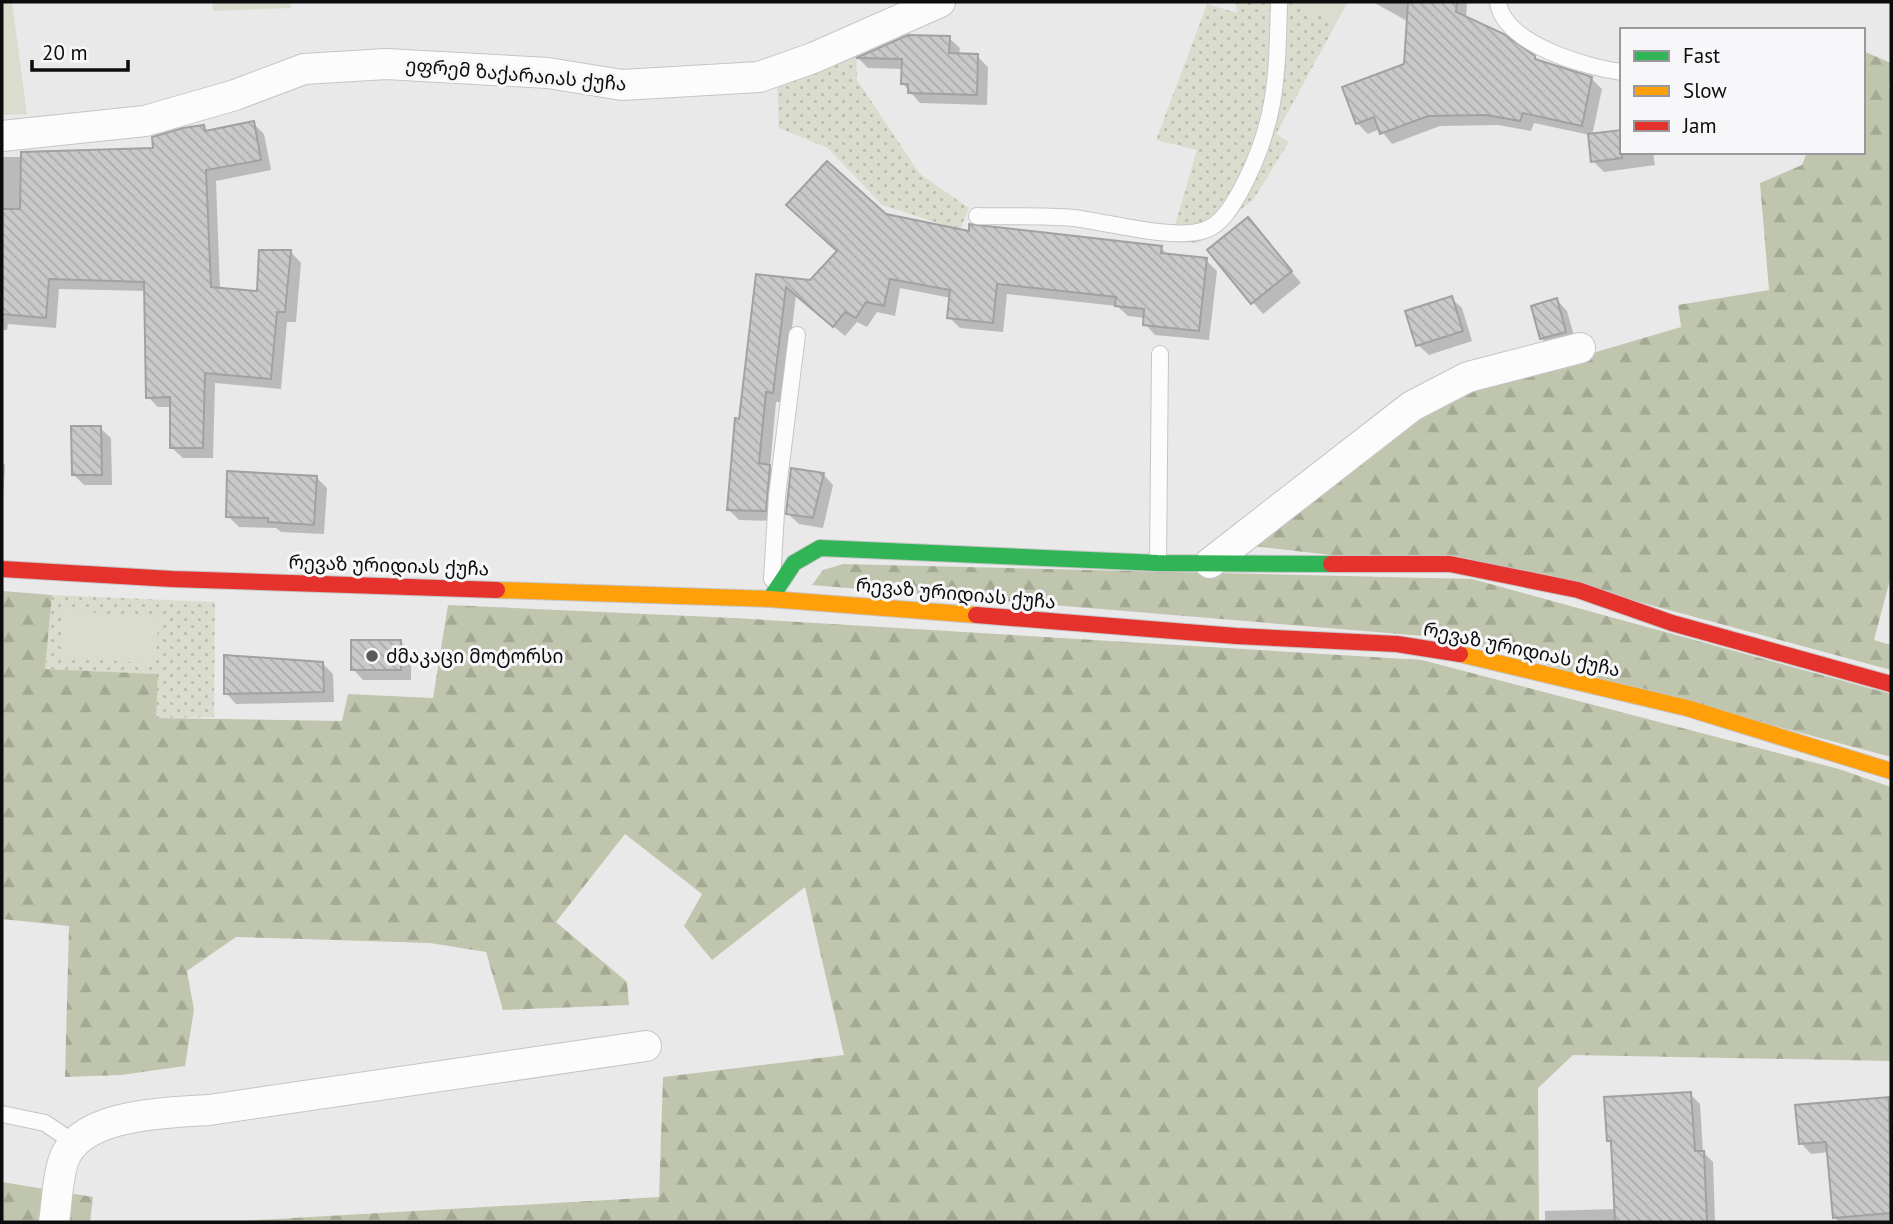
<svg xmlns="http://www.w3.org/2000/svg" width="1893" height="1224" viewBox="0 0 1893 1224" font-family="'PT Sans','Noto Sans Georgian',sans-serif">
<defs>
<pattern id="grass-dots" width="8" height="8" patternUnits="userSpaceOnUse" patternTransform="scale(1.75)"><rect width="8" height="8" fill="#daddcd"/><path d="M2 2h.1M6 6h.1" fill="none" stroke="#babcaf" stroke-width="1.8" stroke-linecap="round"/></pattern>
<pattern id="forest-firs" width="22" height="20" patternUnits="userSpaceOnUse" patternTransform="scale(1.75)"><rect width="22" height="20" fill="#c0c6ae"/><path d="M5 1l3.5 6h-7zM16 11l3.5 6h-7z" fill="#a4a994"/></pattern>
<pattern id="building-back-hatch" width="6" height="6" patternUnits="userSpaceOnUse" patternTransform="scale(1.75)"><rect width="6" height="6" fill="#cac9ca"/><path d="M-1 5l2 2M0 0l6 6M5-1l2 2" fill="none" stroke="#acabac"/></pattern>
</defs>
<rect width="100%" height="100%" fill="#eae9ea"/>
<g fill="url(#grass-dots)">
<path d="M1236 2H1288L1337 22 1276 134 1289 142 1253 200 1198 243 1170 242 1197 150 1156 140 1207 4 1237 13Z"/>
<path d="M856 51 857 80 920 174 969 208 960 230 882 205 828 148 779 128 777 82Z"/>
<path d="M52 595 215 602 214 717 156 718 157 674 45 669Z"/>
</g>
<g fill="url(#forest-firs)">
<path d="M1863 51 1891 63 1889 88 1891 90V576L1874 640 1891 645V670L1565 582 1244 545 1402 423 1471 389 1681 327 1678 305 1769 290 1760 183 1802 165 1807 152H1863Z"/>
<path d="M843 564 1472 579 1891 694V757L1448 638 812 585 823 570Z"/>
<path d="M2 591 52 595 45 669 158 674 156 718 342 721 348 694 433 698 448 605 735 618 1422 660 1839 769 1891 787V1061L1573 1055 1538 1088 1539 1222H224L659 1197 663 1077 844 1055 805 887 712 960 684 926 702 894 625 834 556 922 627 982 629 1005 503 1010 486 952 430 943 236 937 187 971 194 1010 185 1066 121 1075 65 1077 69 926 2 919Z"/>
<path d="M2 1182 93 1197 90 1222H2Z"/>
</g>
<g fill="#daddcd">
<path d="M2 2H12L27 114 2 115Z"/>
<path d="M212 2H290L291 8 213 11Z"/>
<path d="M1288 2H1348L1337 22Z"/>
<path d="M64 610 159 618 155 664 60 656Z"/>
</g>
<g fill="#0003">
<path d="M1373 2H1467L1466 19 1539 62 1591 78 1602 89 1592 136 1622 152H1653L1655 165 1604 172 1593 161 1590 135 1534 123 1531 131 1498 125 1440 126 1392 144 1380 129 1368 134 1357 123 1406 65 1409 22Z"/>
<path d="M909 37 949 38 960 48 959 55 977 56 988 67 987 105 920 103 902 83 903 69 868 68 859 59Z"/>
<path d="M253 123 264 134 271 170 216 181 220 290 259 293 291 252 301 263 296 322H287L281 389 215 383 213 458H183L172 448V407H158L148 397 146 291 59 289 56 328 8 324 7 330H2V157H22V153L52 150H156L203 127 208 132Z"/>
<path d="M885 216 970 234 1161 248 1169 256 1206 260 1217 271 1209 340 1155 335 1145 324V318L1128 316 1117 306 1007 294 1003 332 960 328 949 317 951 298 900 288 895 316 877 312 867 327 857 322 845 336 796 295 783 402H776L770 467 780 477 776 521 739 520 728 509 758 276 811 282Z"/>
<path d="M1248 219 1301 283 1263 314 1209 250Z"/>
<path d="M1451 298 1462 308 1472 341 1429 355 1418 345Z"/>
<path d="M1557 300 1567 311 1576 343 1552 349 1541 338Z"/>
<path d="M100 428 111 438 112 485H84L73 474Z"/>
<path d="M2 462 5 465 2 515Z"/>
<path d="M823 474 833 485 823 528 799 524 788 514Z"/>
<path d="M316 477 327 488 324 534 281 532 276 528 239 527 228 516Z"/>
<path d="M401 642 411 653V680H363L353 669Z"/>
<path d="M322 663 333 674 334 702 236 704 226 693Z"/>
<path d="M1690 1094 1700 1104 1703 1152 1713 1162 1715 1222H1545V1211L1616 1209 1606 1099Z"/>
<path d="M1888 1099 1891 1102V1222H1840L1835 1218 1829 1152 1811 1154 1801 1143Z"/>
</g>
<g fill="url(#building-back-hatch)" stroke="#a2a1a2" stroke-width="2">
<path d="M1408 2H1457L1456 12 1504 34 1535 56V59L1592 77 1582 126 1523 113 1520 121 1486 115 1428 116 1380 134 1374 117 1356 124 1342 87 1404 64Z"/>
<path d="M908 35 950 36 949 53 978 54 977 95 908 93V84H901L902 59 856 58Z"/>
<path d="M254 121 261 160 206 170 211 287 257 291 259 250H291L285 312H277L271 379 205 373 203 448H170V397L146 398 144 282 49 279 46 318 2 314V209H20L21 152 153 148 152 137 183 128 204 125 205 131Z"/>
<path d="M1622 130V158L1591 162 1588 134Z"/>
<path d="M827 161 886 214 969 231V224L1162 246 1161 253 1207 258 1199 331 1143 325 1144 309 1115 306 1116 297 997 284 993 323 947 318 950 290 890 279 884 306 866 302 856 318 845 312 833 327 786 287 773 393 766 392 759 463 770 465 766 511 727 510 735 418 739 419 756 274 810 280 837 251 786 205Z"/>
<path d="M1248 217 1292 271 1251 304 1207 250Z"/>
<path d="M1452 296 1463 331 1416 346 1405 311Z"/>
<path d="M1557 298 1566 332 1540 339 1531 306Z"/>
<path d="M71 426H101L102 475H72Z"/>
<path d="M791 468 824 473 813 518 786 514Z"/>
<path d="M227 471 317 476 314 525 268 522V518L226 517Z"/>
<rect x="351" y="640" width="50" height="30"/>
<path d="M224 655 323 662 324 692 224 694Z"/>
<path d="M1691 1092 1695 1151H1704L1707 1222H1615L1611 1141H1607L1604 1097Z"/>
<path d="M1889 1097 1891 1213 1833 1218 1826 1142 1799 1144 1795 1105Z"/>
</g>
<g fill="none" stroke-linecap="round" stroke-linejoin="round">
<defs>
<g id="lane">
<path d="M1498 2C1504 44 1585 67 1622 72"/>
<path d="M977 216C1009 217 1041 215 1073 218 1108 222 1173 241 1205 230 1221 225 1232 206 1240 192 1277 123 1277 78 1279 2"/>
<path d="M1158 563 1160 354"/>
<path d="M772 579 777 496 797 335"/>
<path d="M2 1114 45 1123 73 1142"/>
</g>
<g id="street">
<path d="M2 136 145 121 235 95 304 69 386 64 548 73 622 85 759 77 813 58 940 2"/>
<path d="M1210 563 1412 406 1468 377 1580 348"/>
<path d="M54 1222C57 1203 57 1181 63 1162 78 1113 167 1113 209 1110L646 1046"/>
</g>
<path id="fast" d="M770 599 794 563 820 548 1158 563 1331 564"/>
<g id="slow">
<path d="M497 590 770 599 976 615"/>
<path d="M1460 654 1687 708 1891 771"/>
</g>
<g id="jam">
<path d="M1331 564H1450L1578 590 1672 623 1891 684"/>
<path d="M2 569 172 579 497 590"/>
<path d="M976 615 1236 636 1397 644 1460 654"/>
</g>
</defs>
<use href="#lane" stroke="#c6c5c6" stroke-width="18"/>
<use href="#street" stroke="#c6c5c6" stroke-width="32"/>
<use href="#fast" stroke="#c6c5c6" stroke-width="18"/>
<use href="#slow" stroke="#c6c5c6" stroke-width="18"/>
<use href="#jam" stroke="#c6c5c6" stroke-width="18"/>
<use href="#lane" stroke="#fcfcfc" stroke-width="16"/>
<use href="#street" stroke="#fcfcfc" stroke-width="30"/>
<use href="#fast" stroke="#30b455" stroke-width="16"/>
<use href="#slow" stroke="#ff9f0a" stroke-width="16"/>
<use href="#jam" stroke="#e5322d" stroke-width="16"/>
</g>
<circle fill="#5a595a" stroke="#f7f6f9" stroke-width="2.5" cx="372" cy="656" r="7"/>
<g text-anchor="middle" stroke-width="6" stroke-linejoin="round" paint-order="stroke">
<g font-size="19" fill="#0c0c0d" stroke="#f7f6f9">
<text transform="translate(516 74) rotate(5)" y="7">ეფრემ ზაქარაიას ქუჩა</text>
<text transform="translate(389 565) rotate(2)" y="7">რევაზ ურიდიას ქუჩა</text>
<text transform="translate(956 593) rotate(5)" y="7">რევაზ ურიდიას ქუჩა</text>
<text transform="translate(1522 649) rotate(12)" y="7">რევაზ ურიდიას ქუჩა</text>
</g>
<g font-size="19" fill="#0c0c0d" stroke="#f7f6f9" text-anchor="start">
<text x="386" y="663">ძმაკაცი მოტორსი</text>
</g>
</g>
<rect width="1893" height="1224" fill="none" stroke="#0c0c0d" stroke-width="7"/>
<rect x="1620" y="28" width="245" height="126" fill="#f7f6f9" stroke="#99989b" stroke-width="2"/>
<rect x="1634" y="51" width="35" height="10" fill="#30b455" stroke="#99989b" stroke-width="2"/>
<text x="1683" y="63" font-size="21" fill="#0c0c0d">Fast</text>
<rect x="1634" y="86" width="35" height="10" fill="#ff9f0a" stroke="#99989b" stroke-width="2"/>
<text x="1683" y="98" font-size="21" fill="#0c0c0d">Slow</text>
<rect x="1634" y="121" width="35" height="10" fill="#e5322d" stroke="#99989b" stroke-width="2"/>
<text x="1683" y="133" font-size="21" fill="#0c0c0d">Jam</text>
<path d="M32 60v10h96v-10" fill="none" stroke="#0c0c0d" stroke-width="3.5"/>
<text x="42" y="60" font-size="21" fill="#0c0c0d" stroke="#f7f6f9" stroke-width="5" paint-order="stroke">20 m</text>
</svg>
